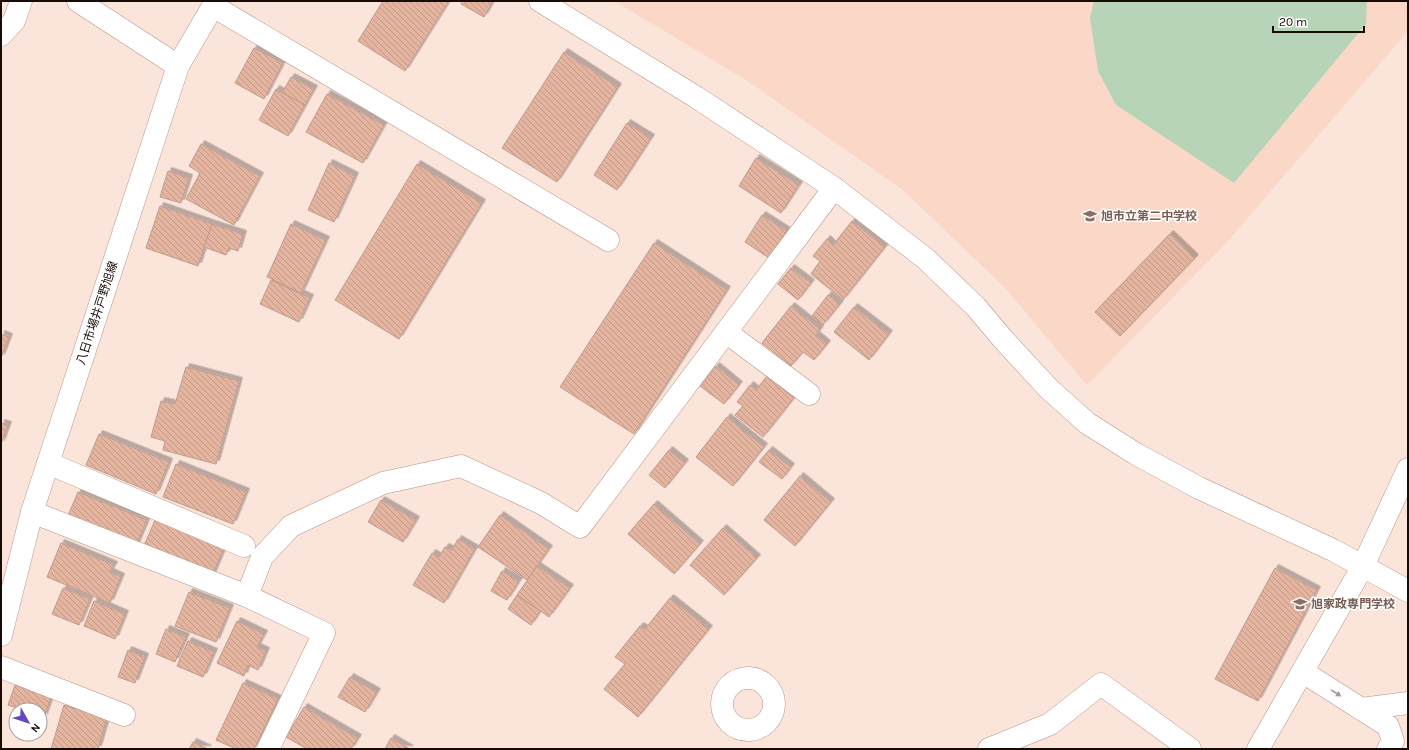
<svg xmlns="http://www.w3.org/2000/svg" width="1409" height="750" viewBox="0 0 1409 750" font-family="Karla,'Noto Sans JP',sans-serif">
<defs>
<pattern id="building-back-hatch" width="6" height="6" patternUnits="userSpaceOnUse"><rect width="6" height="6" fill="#e5b49e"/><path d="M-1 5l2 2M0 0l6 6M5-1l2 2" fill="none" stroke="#c49987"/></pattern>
<filter id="shadow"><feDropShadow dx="3.5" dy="-3.5" stdDeviation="0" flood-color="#0004"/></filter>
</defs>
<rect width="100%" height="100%" fill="#fbe4da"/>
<path fill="#fbd7c7" d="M614 1H1408V31L1227 242 1087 385 1005 288 903 190 746 80Z"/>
<path fill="#b7d4b9" d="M1094 1H1367L1366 24 1234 183 1116 105 1098 71 1090 18Z"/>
<g fill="url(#building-back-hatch)" stroke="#be9b8c" filter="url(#shadow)">
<path d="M383 1H449L405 71 358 41Z"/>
<path d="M463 1H493L484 17 461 4Z"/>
<path d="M254 48 283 63 264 99 235 83Z"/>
<path d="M564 52 618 87 557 182 502 148Z"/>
<path d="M291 77 314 89 305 105 282 93Z"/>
<path d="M276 89 305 105 288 136 259 120Z"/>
<path d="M327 94 384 125 363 163 306 132Z"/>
<path d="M627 123 651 138 617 190 594 175Z"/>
<path d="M201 144 260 176 234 225 186 199 200 173 189 166Z"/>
<path d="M756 158 799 185 781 213 739 186Z"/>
<path d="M329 163 355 176 334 222 308 210Z"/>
<path d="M417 164 482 203 399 339 335 300Z"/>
<path d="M168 171 189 178 181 203 160 197Z"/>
<path d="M160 206 212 224 198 266 146 248Z"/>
<path d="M762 215 787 231 769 258 745 242Z"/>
<path d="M852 221 885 247 843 300 811 274 820 261 813 256 827 239 833 245Z"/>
<path d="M212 224 243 234 238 251 229 248 226 255 204 247Z"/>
<path d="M291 224 326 240 301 293 267 277Z"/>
<path d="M1170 234 1195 258 1120 336 1095 312Z"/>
<path d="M654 243 727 290 634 434 560 387Z"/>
<path d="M791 268 811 283 798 300 778 284Z"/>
<path d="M271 280 310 298 299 322 260 304Z"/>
<path d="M828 295 840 304 823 325 812 316Z"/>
<path d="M791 306 820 329 816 335 827 344 814 360 803 352 791 366 762 343Z"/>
<path d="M854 307 889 334 869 360 834 332Z"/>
<path d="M1 334 9 337 1 358Z"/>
<path d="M716 366 739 385 724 404 700 386Z"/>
<path d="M186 367 239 381 216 464 163 450 165 441 151 437 161 401 175 404Z"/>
<path d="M767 376 794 398 763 437 735 415 743 406 737 402 750 385 756 390Z"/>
<path d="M727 417 764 447 733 486 696 457Z"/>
<path d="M1 423 8 425 1 444Z"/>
<path d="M99 434 169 462 156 494 86 465Z"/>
<path d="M669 450 685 463 665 488 649 475Z"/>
<path d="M769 450 791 467 782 479 759 462Z"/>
<path d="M176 464 246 492 233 524 163 497Z"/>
<path d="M800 476 831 502 795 546 764 520Z"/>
<path d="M78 492 147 520 136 546 67 518Z"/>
<path d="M381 500 416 520 403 542 368 522Z"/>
<path d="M654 504 700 544 674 574 628 534Z"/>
<path d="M500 515 549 549 527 580 478 547Z"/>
<path d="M155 520 224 548 212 576 143 548Z"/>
<path d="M723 528 757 558 724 595 690 565Z"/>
<path d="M458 539 475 549 444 603 413 585 432 553 439 557 445 547 452 550Z"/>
<path d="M61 543 114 565 110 572 121 577 110 603 47 577Z"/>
<path d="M537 566 570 588 549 617 517 595Z"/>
<path d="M1275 568 1317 590 1258 701 1215 679Z"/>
<path d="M502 571 519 581 507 600 491 591Z"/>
<path d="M63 588 90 599 79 625 52 614Z"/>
<path d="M189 592 230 608 216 642 175 626Z"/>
<path d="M517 595 540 611 531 625 508 609Z"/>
<path d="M670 598 709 629 638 717 604 689 625 664 615 657 640 626 645 629Z"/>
<path d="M94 601 125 614 115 639 84 626Z"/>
<path d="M237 621 264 634 257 647 266 651 258 670 248 665 244 676 217 663Z"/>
<path d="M166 629 186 637 175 662 156 654Z"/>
<path d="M188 641 214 652 203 677 177 666Z"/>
<path d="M128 650 145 657 135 683 118 677Z"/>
<path d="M350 677 377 692 365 712 338 697Z"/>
<path d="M243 683 278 699 254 749H236L216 740Z"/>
<path d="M15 685 51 697 44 717 40 716V710H23L8 705Z"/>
<path d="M64 705 107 718 98 749H51Z"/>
<path d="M304 707 358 738 351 749H307L286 737Z"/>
<path d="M391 738 410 749H385Z"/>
<path d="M193 742 208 749H189Z"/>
</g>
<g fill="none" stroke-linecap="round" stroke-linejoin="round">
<defs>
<g id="minor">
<path d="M78 1 178 66"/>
<path d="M540 1 696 97 834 188 926 259 976 307 1002 338 1048 388 1087 423 1136 454 1199 488 1333 550 1408 591"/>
<path d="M213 6 608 240"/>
<path d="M1 35 14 21 21 1"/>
<path d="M726 332 809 394"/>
<path d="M48 463 244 546"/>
<path d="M32 512 247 596 262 557 291 526 383 483 461 466 541 503 580 527 834 188"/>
<path d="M247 596 324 633 268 749"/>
<path d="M1 667 124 715"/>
<path d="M1303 672 1388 726 1393 741 1388 749"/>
<circle cx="748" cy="704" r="26"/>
<path d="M1361 709 1408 703"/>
<path d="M989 749 1050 724 1101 684 1190 749"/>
<path d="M1258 749 1363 566 1408 469"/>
</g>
<path id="major" d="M1 635 32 512 178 66 216 1"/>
</defs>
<use href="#minor" stroke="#b79585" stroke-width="23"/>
<use href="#major" stroke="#b79585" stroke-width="23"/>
<use href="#minor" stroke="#fff" stroke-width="22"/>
<use href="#major" stroke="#fff" stroke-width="22"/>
</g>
<defs><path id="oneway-solid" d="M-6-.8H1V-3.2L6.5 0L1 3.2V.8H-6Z"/></defs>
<use fill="#a29d9b" href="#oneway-solid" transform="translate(1336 693) rotate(32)"/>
<defs>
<symbol id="school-bare" viewBox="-9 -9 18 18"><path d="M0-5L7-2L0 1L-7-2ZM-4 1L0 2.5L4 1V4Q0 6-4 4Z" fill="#8d6e63" stroke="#fff" stroke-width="2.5" paint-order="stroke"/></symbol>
<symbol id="university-bare" viewBox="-9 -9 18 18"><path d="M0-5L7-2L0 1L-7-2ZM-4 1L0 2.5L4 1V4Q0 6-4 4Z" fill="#8d6e63" stroke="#fff" stroke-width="2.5" paint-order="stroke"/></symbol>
</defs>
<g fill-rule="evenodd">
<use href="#school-bare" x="1080" y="206" width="20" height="20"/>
<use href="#university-bare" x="1290" y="594" width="20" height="20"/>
</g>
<g text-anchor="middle" stroke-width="3" stroke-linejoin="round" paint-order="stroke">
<g font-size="12" font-weight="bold" fill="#785e54" stroke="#fff" text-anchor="start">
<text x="1101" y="220">旭市立第二中学校</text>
<text x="1311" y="608">旭家政専門学校</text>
</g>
<g font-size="12" fill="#170b06" stroke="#fff">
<text transform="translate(97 313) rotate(-72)" y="4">八日市場井戸野旭線</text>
</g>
</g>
<rect width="1409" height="750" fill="none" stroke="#170b06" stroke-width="4"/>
<g transform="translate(28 722) rotate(129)"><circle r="19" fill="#ffffff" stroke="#a29d9b"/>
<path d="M0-3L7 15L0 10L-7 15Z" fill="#6448c1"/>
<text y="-6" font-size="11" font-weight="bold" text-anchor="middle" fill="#170b06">N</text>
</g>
<path d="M1273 26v6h91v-6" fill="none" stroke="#170b06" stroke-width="2"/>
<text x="1279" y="26" font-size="12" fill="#170b06" stroke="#ffffff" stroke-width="3" paint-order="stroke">20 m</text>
</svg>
